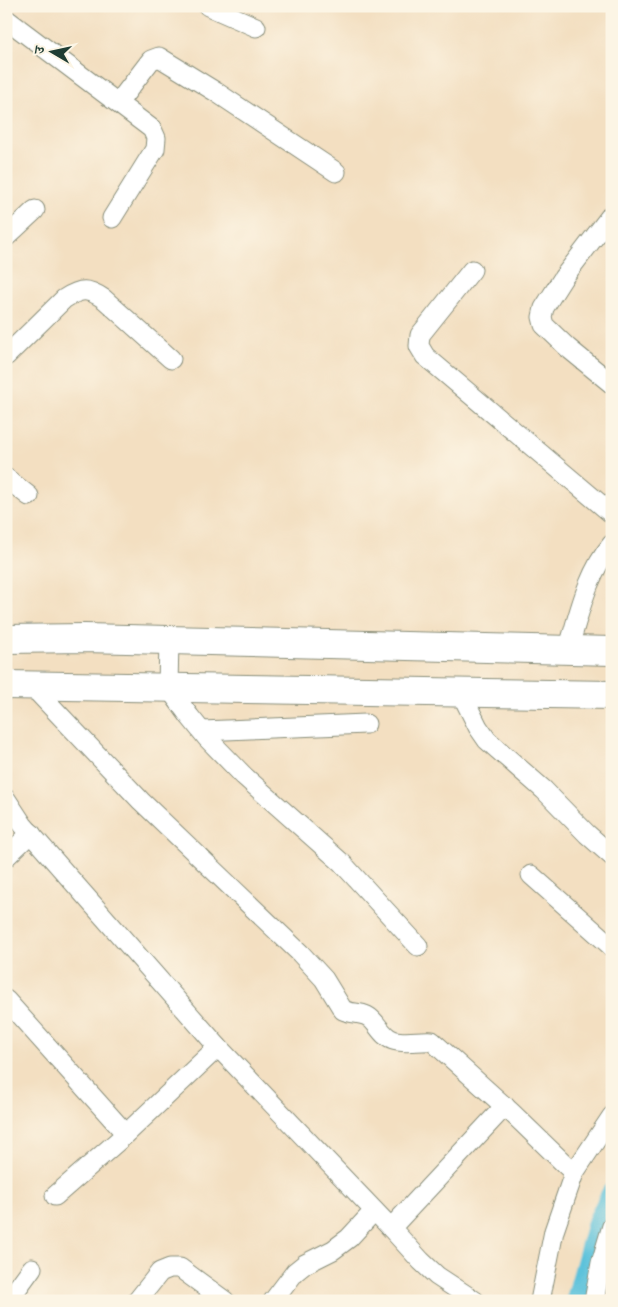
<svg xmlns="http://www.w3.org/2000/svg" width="618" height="1307" viewBox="0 0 618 1307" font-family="'EB Garamond','Noto Serif Devanagari',serif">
<rect width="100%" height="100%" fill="#fcf5e5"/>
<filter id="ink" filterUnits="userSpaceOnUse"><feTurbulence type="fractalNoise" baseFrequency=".02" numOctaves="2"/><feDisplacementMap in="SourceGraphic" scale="10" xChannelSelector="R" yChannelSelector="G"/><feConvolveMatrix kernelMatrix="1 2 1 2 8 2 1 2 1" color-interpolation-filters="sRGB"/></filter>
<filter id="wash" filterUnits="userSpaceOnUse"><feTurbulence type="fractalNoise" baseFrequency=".0096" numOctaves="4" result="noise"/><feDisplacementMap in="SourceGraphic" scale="20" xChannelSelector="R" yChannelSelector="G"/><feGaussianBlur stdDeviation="1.12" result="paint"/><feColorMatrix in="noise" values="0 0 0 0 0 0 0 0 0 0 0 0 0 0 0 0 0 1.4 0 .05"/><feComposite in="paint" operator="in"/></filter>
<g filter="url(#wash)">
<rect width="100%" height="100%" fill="#f3dfc1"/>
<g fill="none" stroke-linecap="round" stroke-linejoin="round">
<path stroke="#5dc2db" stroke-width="21" d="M576 1301 598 1221 612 1193"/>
</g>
</g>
<g filter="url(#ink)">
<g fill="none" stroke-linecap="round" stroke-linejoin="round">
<defs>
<g id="street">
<path d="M208 6 256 27"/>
<path d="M6 19 152 129 156 138 155 149 112 218"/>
<path d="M118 103 151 60 159 57 216 92 336 172"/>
<path d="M612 214 563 278 544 308 542 317 544 325 568 348 612 384"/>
<path d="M6 237 35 210"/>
<path d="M472 270 420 335 419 346 425 356 612 514"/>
<path d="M6 356 64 299C81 288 88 288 104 299L171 359"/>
<path d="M6 478 29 496"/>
<path d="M169 640 168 687 190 717 207 738 244 776 342 863 418 946"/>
<path d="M568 650C579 614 587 574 612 544"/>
<path d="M31 685 141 801 300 953 324 979 343 1010C351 1014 359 1012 367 1016 377 1021 381 1036 393 1040 403 1044 420 1040 432 1041L511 1112 574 1173"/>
<path d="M461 693 478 727 487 740 544 790 587 834 612 856"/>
<path d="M202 731 366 724"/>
<path d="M6 799 23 825 218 1047 391 1228 421 1261 437 1276 475 1301"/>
<path d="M6 857 31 833"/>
<path d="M531 875 612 947"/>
<path d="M6 1000 126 1134"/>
<path d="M55 1196 126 1134 218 1047"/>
<path d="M391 1228 505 1106"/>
<path d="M8 1301 32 1268"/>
<path d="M137 1301 160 1272 170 1268H180L225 1301"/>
<path d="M273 1301 295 1272 305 1264 333 1250 349 1238 374 1211"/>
<path d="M540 1301 554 1231 574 1173 612 1116"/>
<path d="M594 1301 601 1263 612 1226"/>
</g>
<g id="highway">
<path d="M6 639 85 638 612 651"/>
<path d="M6 685 612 695"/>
</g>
</defs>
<use href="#street" stroke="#898e7a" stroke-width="21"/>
<use href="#highway" stroke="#898e7a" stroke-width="30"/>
<use href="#street" stroke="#fff" stroke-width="19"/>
<use href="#highway" stroke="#fff" stroke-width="28"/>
</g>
</g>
<rect width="618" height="1307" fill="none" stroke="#fcf5e5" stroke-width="25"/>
<g transform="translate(52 52) rotate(279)" stroke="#fcf5e5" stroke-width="4" paint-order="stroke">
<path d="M0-4L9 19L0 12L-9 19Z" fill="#1f3d34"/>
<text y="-8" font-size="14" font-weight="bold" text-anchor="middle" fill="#1f3d34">उ</text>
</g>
</svg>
